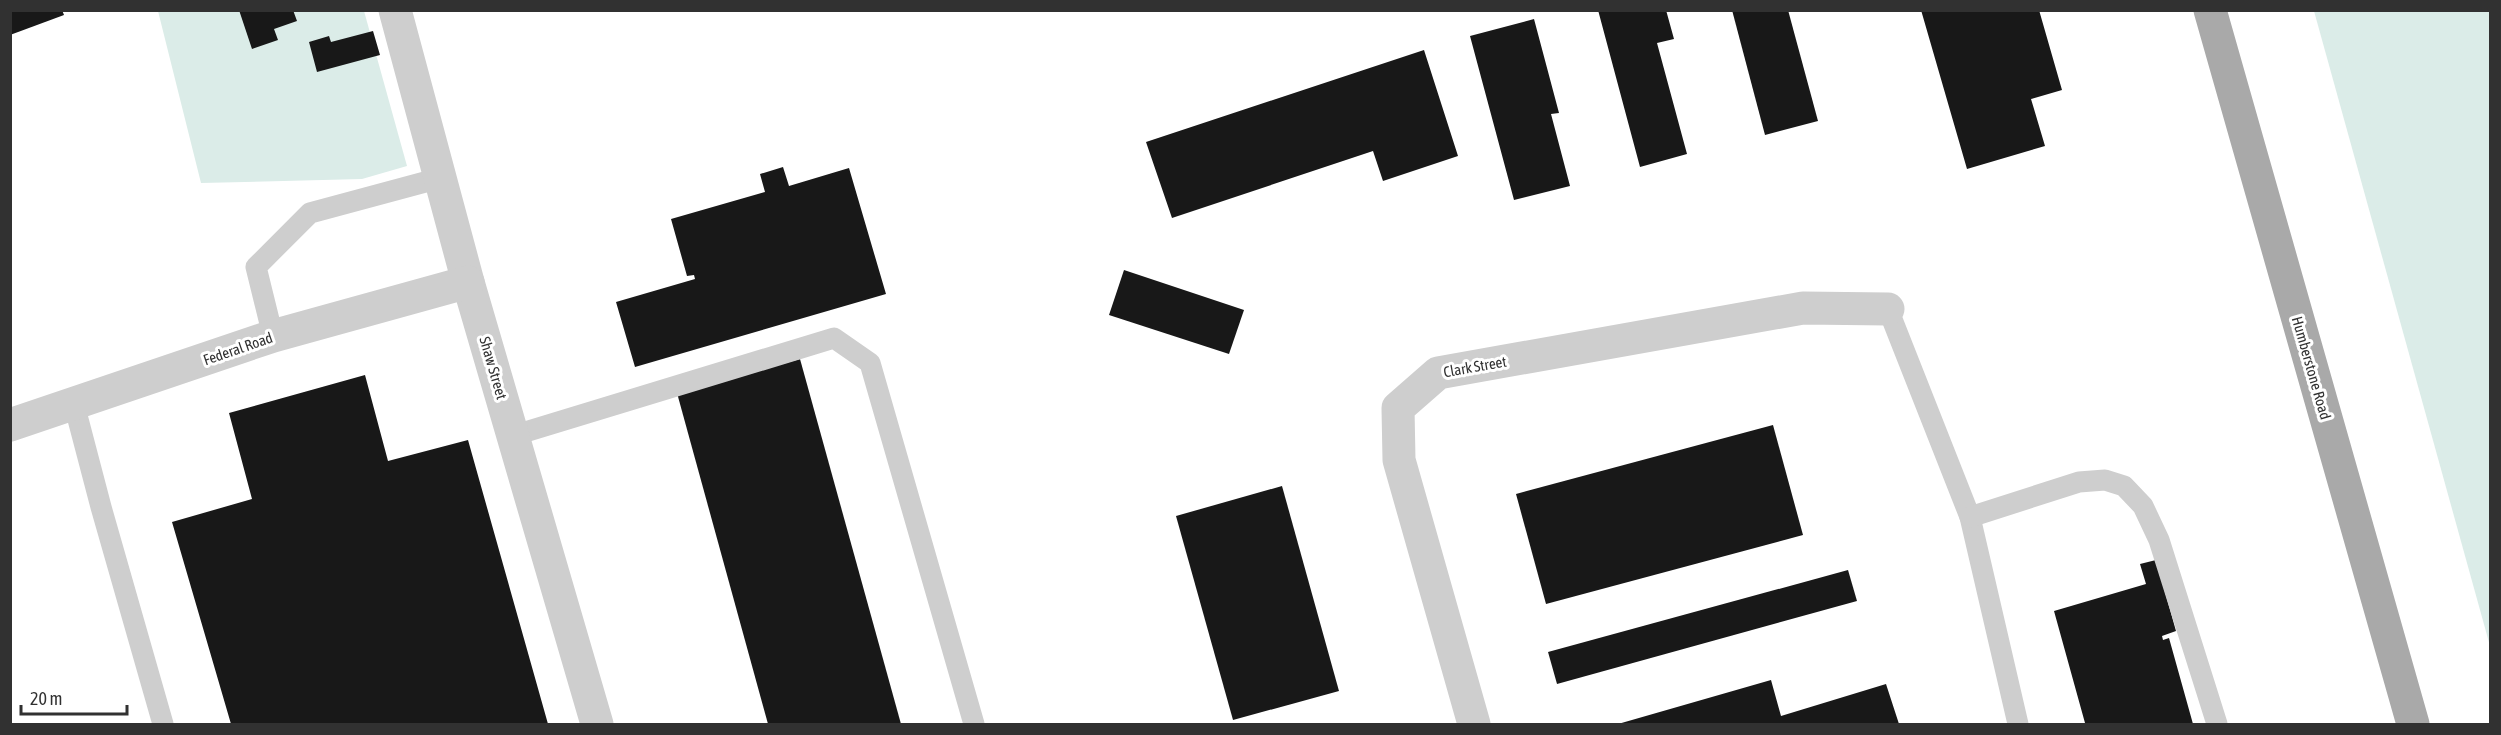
<svg xmlns="http://www.w3.org/2000/svg" width="2501" height="735" viewBox="0 0 2501 735" font-family="'Asap Condensed',sans-serif">
<rect width="100%" height="100%" fill="#fff"/>
<g fill="#dbece8">
<path d="M158 11H364L407 166 362 179 201 183Z"/>
<path d="M2314 11H2490V646Z"/>
</g>
<g fill="#181818">
<path d="M10 10H62L64 15 10 35Z"/>
<path d="M239 10H293L297 21 274 29 278 40 252 49Z"/>
<path d="M1598 10H1666L1674 39 1657 43 1687 154 1640 167Z"/>
<path d="M1732 10H1788L1818 121 1765 135Z"/>
<path d="M1921 10H2039L2062 90 2031 99 2045 146 1967 169Z"/>
<path d="M1534 19 1559 113 1551 114 1570 186 1514 200 1470 36Z"/>
<path d="M373 31 380 55 317 72 309 42 329 36 331 42Z"/>
<path d="M1424 50 1458 156 1383 181 1373 151 1172 218 1146 142Z"/>
<path d="M783 167 789 186 849 168 886 294 635 367 616 302 695 279 694 275 687 276 671 219 765 192 760 174Z"/>
<path d="M1124 270 1244 310 1229 354 1109 315Z"/>
<path d="M800 359 901 724H768L677 393Z"/>
<path d="M365 375 388 461 468 440 548 724H231L172 522 252 499 229 413Z"/>
<path d="M1773 425 1803 535 1546 604 1516 494Z"/>
<path d="M1282 486 1339 691 1233 720 1176 516Z"/>
<path d="M2156 560 2176 631 2162 636 2163 640 2169 638 2193 724H2081L2085 723 2054 611 2146 584 2140 564Z"/>
<path d="M1848 570 1857 601 1557 684 1548 652Z"/>
<path d="M1771 680 1781 716 1886 684 1899 724H1618Z"/>
</g>
<g fill="none" stroke-linecap="round" stroke-linejoin="round">
<g stroke="#cecece" stroke-width="21">
<path d="M1888 309 1970 517 2018 724"/>
<path d="M273 336 256 267 310 213 440 178"/>
<path d="M74 404 101 507 163 724"/>
<path d="M512 436 834 338 870 363 974 724"/>
<path d="M1970 517 2079 482 2105 480 2124 486 2143 506 2159 540 2217 724"/>
</g>
<g stroke="#cecece" stroke-width="33">
<path d="M395 10 468 282 597 724"/>
<path d="M10 425 273 336 468 282"/>
<path d="M1474 724 1399 460 1398 408 1438 373 1803 308 1888 309"/>
</g>
<path stroke="#a9a9a9" stroke-width="33" d="M2210 10 2413 724"/>
</g>
<g text-anchor="middle" stroke-width="6" stroke-linejoin="round" paint-order="stroke">
<g font-size="15" fill="#313131" stroke="#fff">
<text transform="translate(238 349) rotate(-19)" y="5">Federal Road</text>
<text transform="translate(1475 367) rotate(-10)" y="5">Clark Street</text>
<text transform="translate(493 368) rotate(74)" y="5">Shaw Street</text>
<text transform="translate(2311 368) rotate(74)" y="5">Humberstone Road</text>
</g>
</g>
<rect width="2501" height="735" fill="none" stroke="#313131" stroke-width="24"/>
<path d="M21 705v9h106v-9" fill="none" stroke="#313131" stroke-width="3"/>
<text x="30" y="705" font-size="18" fill="#313131" stroke="#ffffff" stroke-width="4.5" paint-order="stroke">20 m</text>
</svg>
